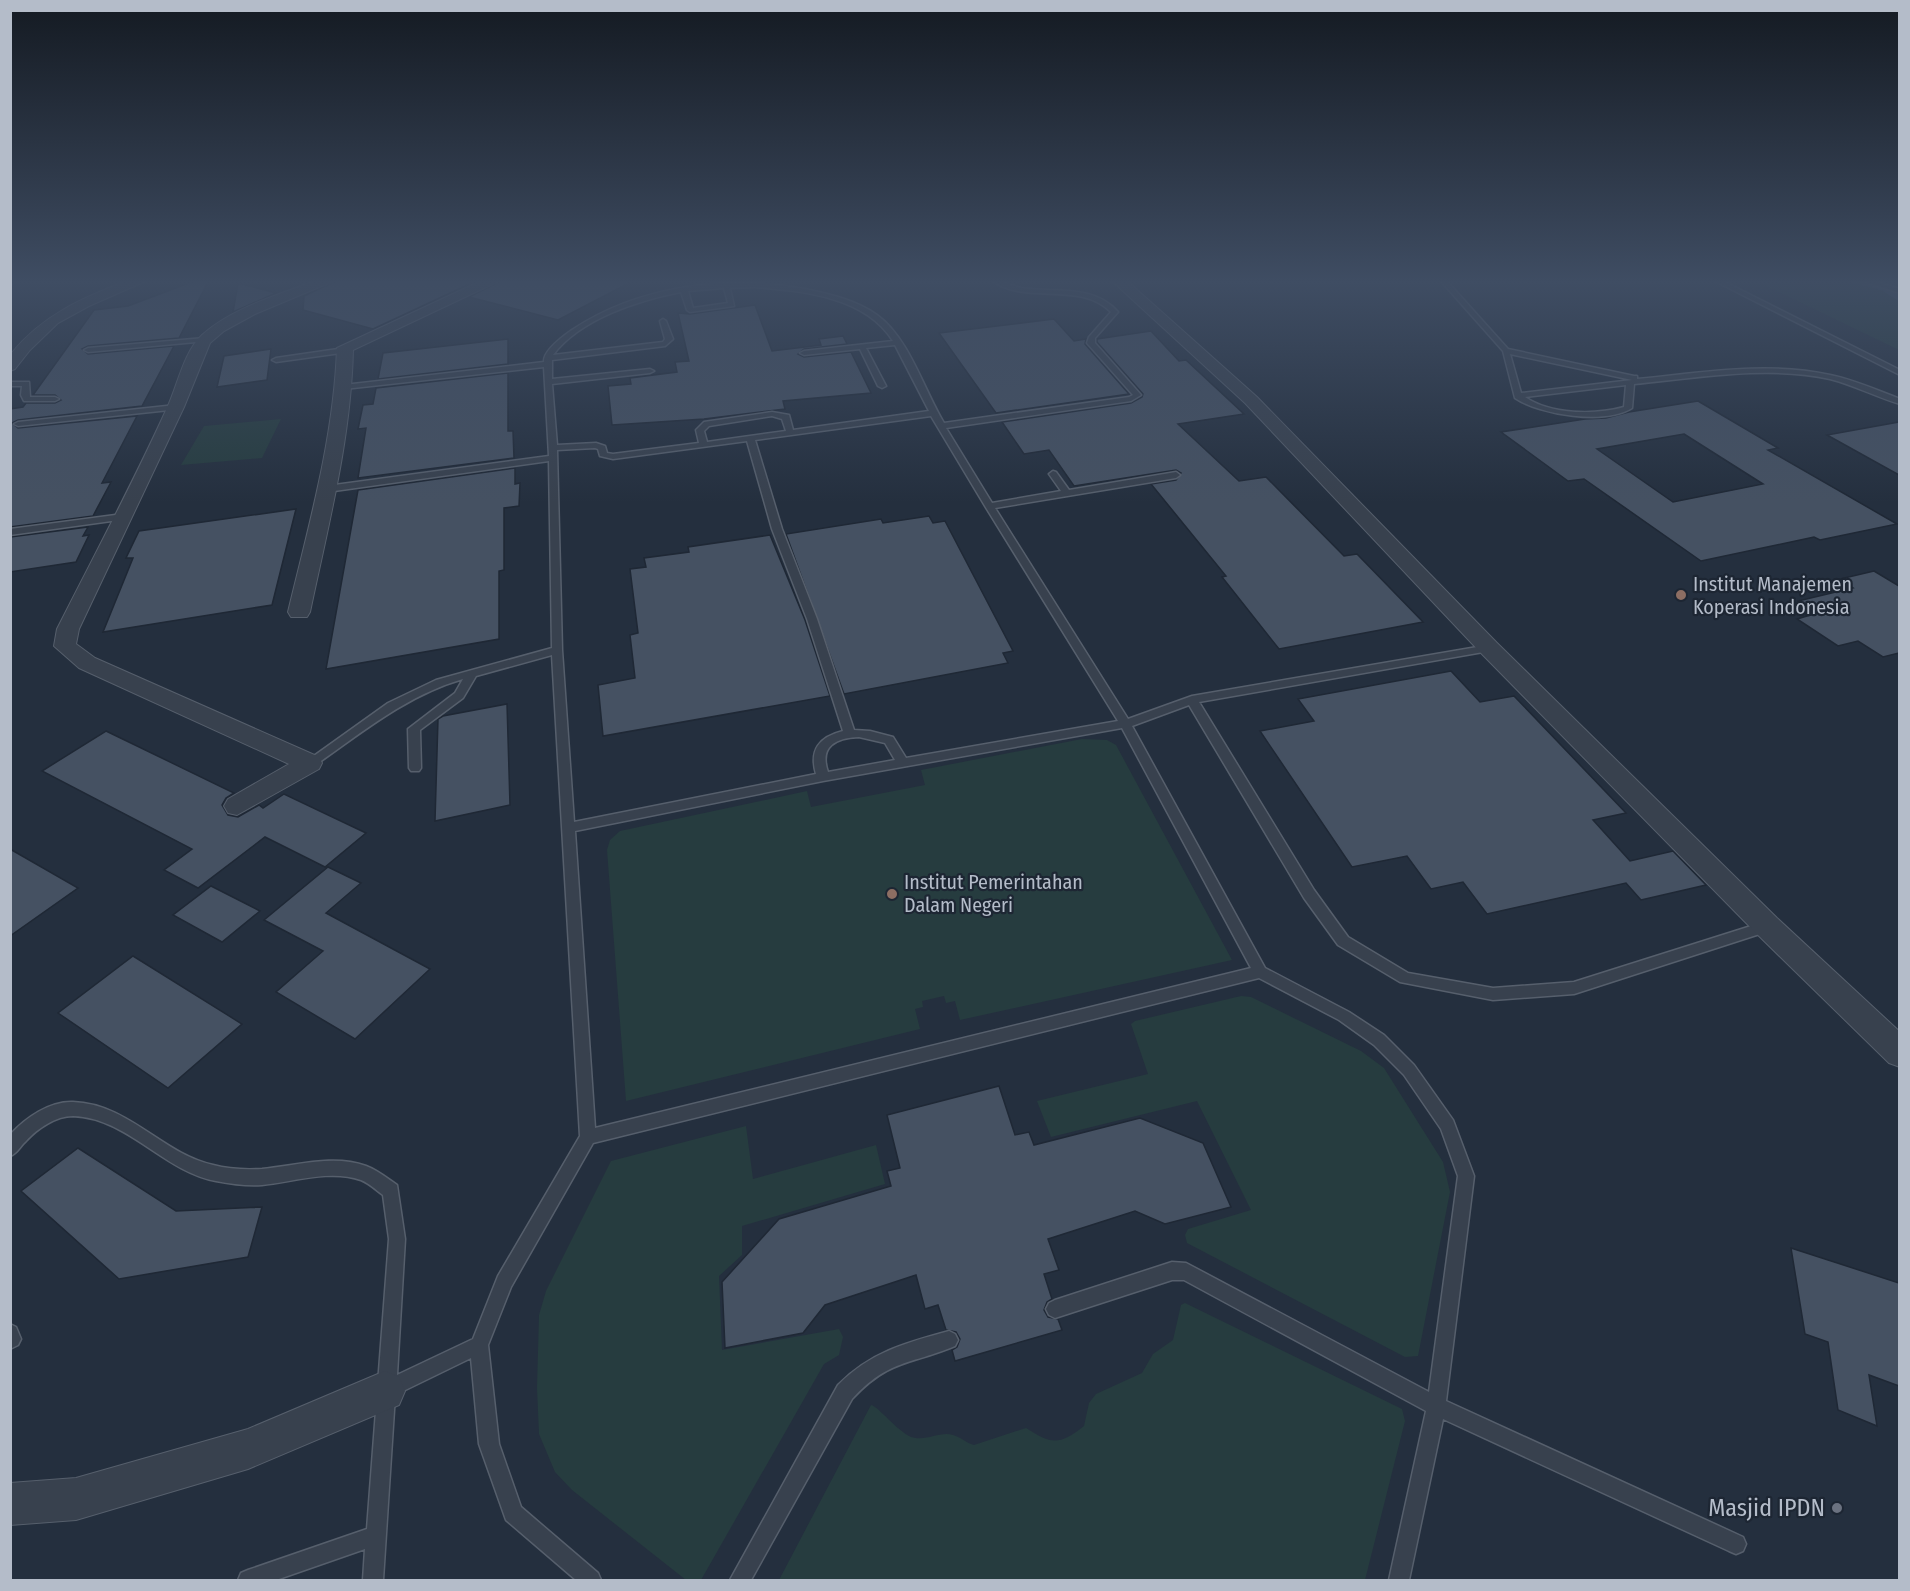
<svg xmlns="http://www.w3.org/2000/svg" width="1910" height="1591" viewBox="0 0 1910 1591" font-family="'Fira Sans Condensed',sans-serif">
<rect width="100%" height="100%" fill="#242f3e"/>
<g fill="#263c3f">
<path d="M1754 280H1899V350Z"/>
<path d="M281 419 262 458 181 465 204 426Z"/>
<path d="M1082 739 1107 740 1116 745 1232 960 960 1020 955 1001 946 1003 944 996 922 1001 923 1007 915 1009 920 1029 626 1101 607 850 610 840 620 831 807 791 811 807 925 785 921 770Z"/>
<path d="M1241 996 1251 997 1361 1051 1384 1068 1443 1162 1450 1192 1418 1356 1405 1357 1187 1243 1185 1235 1188 1229 1251 1210 1197 1101 1051 1137 1037 1101 1148 1074 1131 1024 1135 1021Z"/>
<path d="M746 1126 753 1179 876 1145 885 1184 742 1226V1255L719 1276 722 1350 839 1329 843 1337 839 1355 824 1364 701 1580H686L572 1490 555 1472 539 1434 537 1388 539 1315 546 1291 611 1161Z"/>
<path d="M1185 1303 1402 1409 1405 1421 1365 1580H779L871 1405C879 1407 896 1430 911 1437 926 1442 940 1431 953 1435 961 1437 966 1443 974 1445L1026 1428C1051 1444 1059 1446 1084 1426L1089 1403 1096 1394 1142 1373 1153 1354 1173 1340 1181 1305Z"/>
</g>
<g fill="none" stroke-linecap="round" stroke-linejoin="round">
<path stroke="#394c67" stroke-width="5" d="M1853 280 1883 288 1900 299"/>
</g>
<g fill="#455162" stroke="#1f2835" stroke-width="1.5" fill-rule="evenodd">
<path d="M197 280H209L179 338 88 346 82 349 88 354 174 346 142 406 18 420 12 423 18 428 137 416 102 483 111 482 93 516 10 527V409L23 407 26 403H55L61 400 55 395H33L94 310 128 306Z"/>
<path d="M338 280H478L373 329 303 310 304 296Z"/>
<path d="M503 280H635L558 320 469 297Z"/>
<path d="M238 283 276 293 233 312Z"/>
<path d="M755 305 772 351 821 345 819 339 843 336 847 344 804 349 798 354 804 357 851 352 871 393 783 401 785 409 704 419 612 425 608 386 631 384 630 378 677 372 675 362 689 361 678 313 690 314Z"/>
<path d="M1054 319 1074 341 1086 339 1085 344 1129 394 996 413 939 333Z"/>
<path d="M1151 331 1179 361 1186 360 1244 414 1178 424 1239 481 1266 477 1344 556 1357 554 1423 622 1279 649 1222 577 1226 576 1151 484 1176 480 1181 473 1176 470 1074 486 1049 450 1024 454 1002 422 1131 403 1142 397 1143 394 1097 342V339Z"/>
<path d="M508 339V364L378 379 383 353Z"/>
<path d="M271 349 267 380 217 387 224 356Z"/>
<path d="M508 373V431H513L514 458 358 478 366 428 358 429 363 405 373 404 376 388Z"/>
<path d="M1698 401 1778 448 1768 450 1897 524 1820 540 1814 537 1701 561 1584 479 1568 481 1501 432 1585 419 1606 418 1629 412ZM1684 434 1763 484 1673 502 1597 449Z"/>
<path d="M1899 422V475L1827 435Z"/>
<path d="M515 468V484L520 483 519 506 504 508V570L499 571V639L326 669 358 490Z"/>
<path d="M296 509 272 605 103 632 133 558H126L139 531Z"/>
<path d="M929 516 933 523 945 521 1013 651 1003 653 1008 663 844 694 786 534 881 519 883 523Z"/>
<path d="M88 527 83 536 89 535 76 562 10 572V537Z"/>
<path d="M770 535 805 620 830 696 603 736 598 685 635 678 630 635 638 633 630 569 646 567 644 558 689 552 688 547Z"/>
<path d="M1874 571 1899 586V653L1883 657 1858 641 1838 646 1797 619 1817 613 1798 601 1853 588 1840 579Z"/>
<path d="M1451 671 1480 702 1514 696 1626 813 1593 820 1630 861 1673 851 1706 885 1641 900 1626 883 1487 914 1463 882 1431 889 1407 856 1352 867 1260 731 1314 721 1298 699Z"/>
<path d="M507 704 510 805 435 821 438 719 443 716Z"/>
<path d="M106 731 234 793 226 798 222 805 228 815 238 817 259 805 263 808 284 794 366 833 325 867 265 837 198 888 164 870 192 849 42 771Z"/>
<path d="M10 849 78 888 10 936Z"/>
<path d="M328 867 361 883 326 913 430 969 355 1039 276 992 323 951 264 920Z"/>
<path d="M211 886 260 911 222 942 173 915Z"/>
<path d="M133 956 242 1024 168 1088 58 1013Z"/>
<path d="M999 1086 1015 1135 1029 1132 1034 1145 1140 1118 1203 1143 1231 1207 1165 1224 1135 1211 1048 1239 1059 1270 1044 1274 1052 1299 1047 1302 1044 1310 1048 1317 1058 1319 1062 1330 955 1361 952 1350 957 1347 960 1339 956 1332 946 1330 938 1305 925 1309 916 1275 825 1305 803 1333 725 1348 722 1282 779 1219 891 1186 887 1171 900 1168 887 1115Z"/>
<path d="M78 1148 176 1211 262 1207 248 1257 119 1279 21 1191Z"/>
<path d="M1791 1248 1899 1283V1386L1869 1375 1877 1426 1838 1410 1828 1342 1805 1334Z"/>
</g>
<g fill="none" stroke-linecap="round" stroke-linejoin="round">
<defs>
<g id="service">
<path d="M991 280C1002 280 1011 286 1022 288 1055 293 1094 284 1118 312L1095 338V343L1141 395 1131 401 946 428 992 503 1061 491 1049 474 1053 471 1056 472 1069 490 1176 472 1180 475 1176 478 995 508 1128 719 1192 696 1489 645 1494 648 1489 651 1199 702 1314 890 1348 937 1408 973 1493 988 1574 982 1767 921 1772 922 1774 926 1772 930 1574 994 1493 1000 1400 982 1338 945 1304 898 1189 705 1132 726 1265 968 1349 1012 1384 1035 1414 1065 1453 1120 1474 1176 1446 1401 1743 1537 1746 1544 1743 1551 1736 1554 1729 1551 1443 1419 1409 1580H1389L1426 1411 1184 1280H1172L1055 1318 1049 1315 1046 1309 1049 1303 1055 1300 1172 1262 1186 1263 1429 1392 1458 1176 1441 1129 1404 1075 1374 1045 1339 1020 1259 978 593 1143 511 1287 488 1345 499 1444 521 1507 598 1573 601 1580H576L506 1520 479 1444 471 1358 395 1395 383 1580H363L365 1549 276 1580H238L241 1573 248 1570 367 1529 389 1239 383 1195C376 1190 369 1183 361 1180 330 1169 293 1182 262 1185 247 1186 231 1184 216 1181 163 1171 128 1118 73 1116 56 1116 38 1128 26 1141 20 1146 18 1153 10 1156V1135C25 1118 50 1101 73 1102 129 1104 161 1153 213 1165 228 1169 246 1170 262 1169 296 1166 333 1154 366 1166 377 1170 387 1178 397 1185L405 1239 397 1375 473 1339 498 1276 580 1136 552 655 476 676 463 698 420 730 421 768 419 771H411L409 768 408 729 455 693 463 679C407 695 361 733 314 766H306L304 763 388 703 436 680 552 648 549 461 327 492 323 489 327 486 549 456 544 367 344 389 340 387 344 385 544 362C543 351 562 337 572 330 640 285 726 275 805 289 829 294 856 300 877 315 909 338 924 390 944 423L1129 397 1133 395 1087 343 1089 337 1111 312C1079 280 1026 306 991 280ZM754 287C802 291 865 296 893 341L804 351 800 353 804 355 860 349 878 386 882 388 886 386 866 348 895 345 929 411 793 430 789 415 772 412 704 422 696 430 699 443 613 454 607 453 605 446 596 443 557 445 552 384 650 373 654 371 650 369 552 379V360L665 346 673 339 666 321 663 319 660 321 665 339 663 342 553 355C580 319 639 300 681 292L687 310 690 312 734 306 730 288ZM724 288 728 303 693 308 688 291ZM772 416 782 419 786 431 707 442 704 431 709 426ZM931 416 985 506 1118 721 906 758 893 737 870 731 854 730 817 619 782 529 755 440ZM747 441 772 529 807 619 843 731C819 737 809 750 816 774L574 822 562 650 557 450 595 448 598 449 600 456 613 459ZM1122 728 1251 968 595 1128 575 831 823 781ZM859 737 885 743 895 760 828 772C819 746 836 738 859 737Z"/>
<path d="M1440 280H1446L1508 349 1634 376H1637V379C1700 373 1767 361 1830 375 1854 380 1877 390 1900 399V404C1876 397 1854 385 1830 379 1769 365 1696 378 1634 384L1632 408C1605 425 1540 415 1515 398L1503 351ZM1510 354 1632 380 1521 393ZM1626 385 1624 407C1595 415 1551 415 1525 397Z"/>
<path d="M1713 280H1721L1900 370V375Z"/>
<path d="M1859 280H1869L1900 289V293Z"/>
<path d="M205 338 207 339V341L88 352 84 350 88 348Z"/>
<path d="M345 348 349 350 348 352 276 362 272 360 276 358Z"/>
<path d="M10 382H29L30 397H55L59 399 55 401H24L21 395 22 386H10Z"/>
<path d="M176 405H179V409L18 426 14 424 18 422Z"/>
<path d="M123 514 126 515V519L10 535V529Z"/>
<path d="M10 1324 16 1327 21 1339 18 1345 12 1348Z"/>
<path d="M949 1331 955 1334 958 1340 955 1346C910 1365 889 1359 852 1399L751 1580H730L838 1385C871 1352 905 1343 949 1331Z"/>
</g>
<g id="minor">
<path d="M10 280H21L10 285Z"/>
<path d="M129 280H148L89 306 58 323 30 350 15 369 10 371V355C42 315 82 298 129 280Z"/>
<path d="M317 280H336L255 314 224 331 210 343 184 407 79 629 76 644 95 658 319 757 322 763 319 769 237 815 228 813 224 806 228 799 289 764 79 668 54 646 57 629C94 556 133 483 167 408 178 385 183 353 202 335 233 307 279 295 317 280Z"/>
<path d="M483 280H501L353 350C351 439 328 526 310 612L307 617H291L288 612C309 525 334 437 337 348Z"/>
<path d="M1111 280H1126L1257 397 1497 643 1777 918 1900 1032V1067L1889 1063 1757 934 1481 653 1245 403Z"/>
<path d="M385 1371 399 1377 405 1391 399 1405 248 1469 76 1520 10 1525V1483L76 1478 248 1429Z"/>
</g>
</defs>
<use href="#service" stroke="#565f6c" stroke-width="3"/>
<use href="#minor" stroke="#565f6c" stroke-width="2"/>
<use href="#service" fill="#38414e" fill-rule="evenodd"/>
<use href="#minor" fill="#38414e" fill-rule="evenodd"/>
</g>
<linearGradient id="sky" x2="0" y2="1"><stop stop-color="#141a22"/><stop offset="0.56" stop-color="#3f4d63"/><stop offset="1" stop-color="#3f4d63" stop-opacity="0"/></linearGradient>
<rect width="1910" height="503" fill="url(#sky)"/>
<g fill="#8d6e63" stroke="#1d2633" stroke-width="2">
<circle cx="1681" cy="595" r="6"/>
<circle cx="892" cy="894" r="6"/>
</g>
<circle fill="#6b7280" stroke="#1d2633" stroke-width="2" cx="1837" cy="1508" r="6"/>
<g text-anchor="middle" stroke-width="4.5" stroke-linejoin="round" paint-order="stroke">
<g font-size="20" fill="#b4bcc9" stroke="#1d2633" text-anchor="start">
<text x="1693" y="591">Institut Manajemen<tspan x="1693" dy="23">Koperasi Indonesia</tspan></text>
<text x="904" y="889">Institut Pemerintahan<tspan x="904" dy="23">Dalam Negeri</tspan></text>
</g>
<g font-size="24" fill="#b4bcc9" stroke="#1d2633" text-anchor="end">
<text x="1825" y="1516">Masjid IPDN</text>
</g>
</g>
<rect width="1910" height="1591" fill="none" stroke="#b4bcc9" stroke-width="24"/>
</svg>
